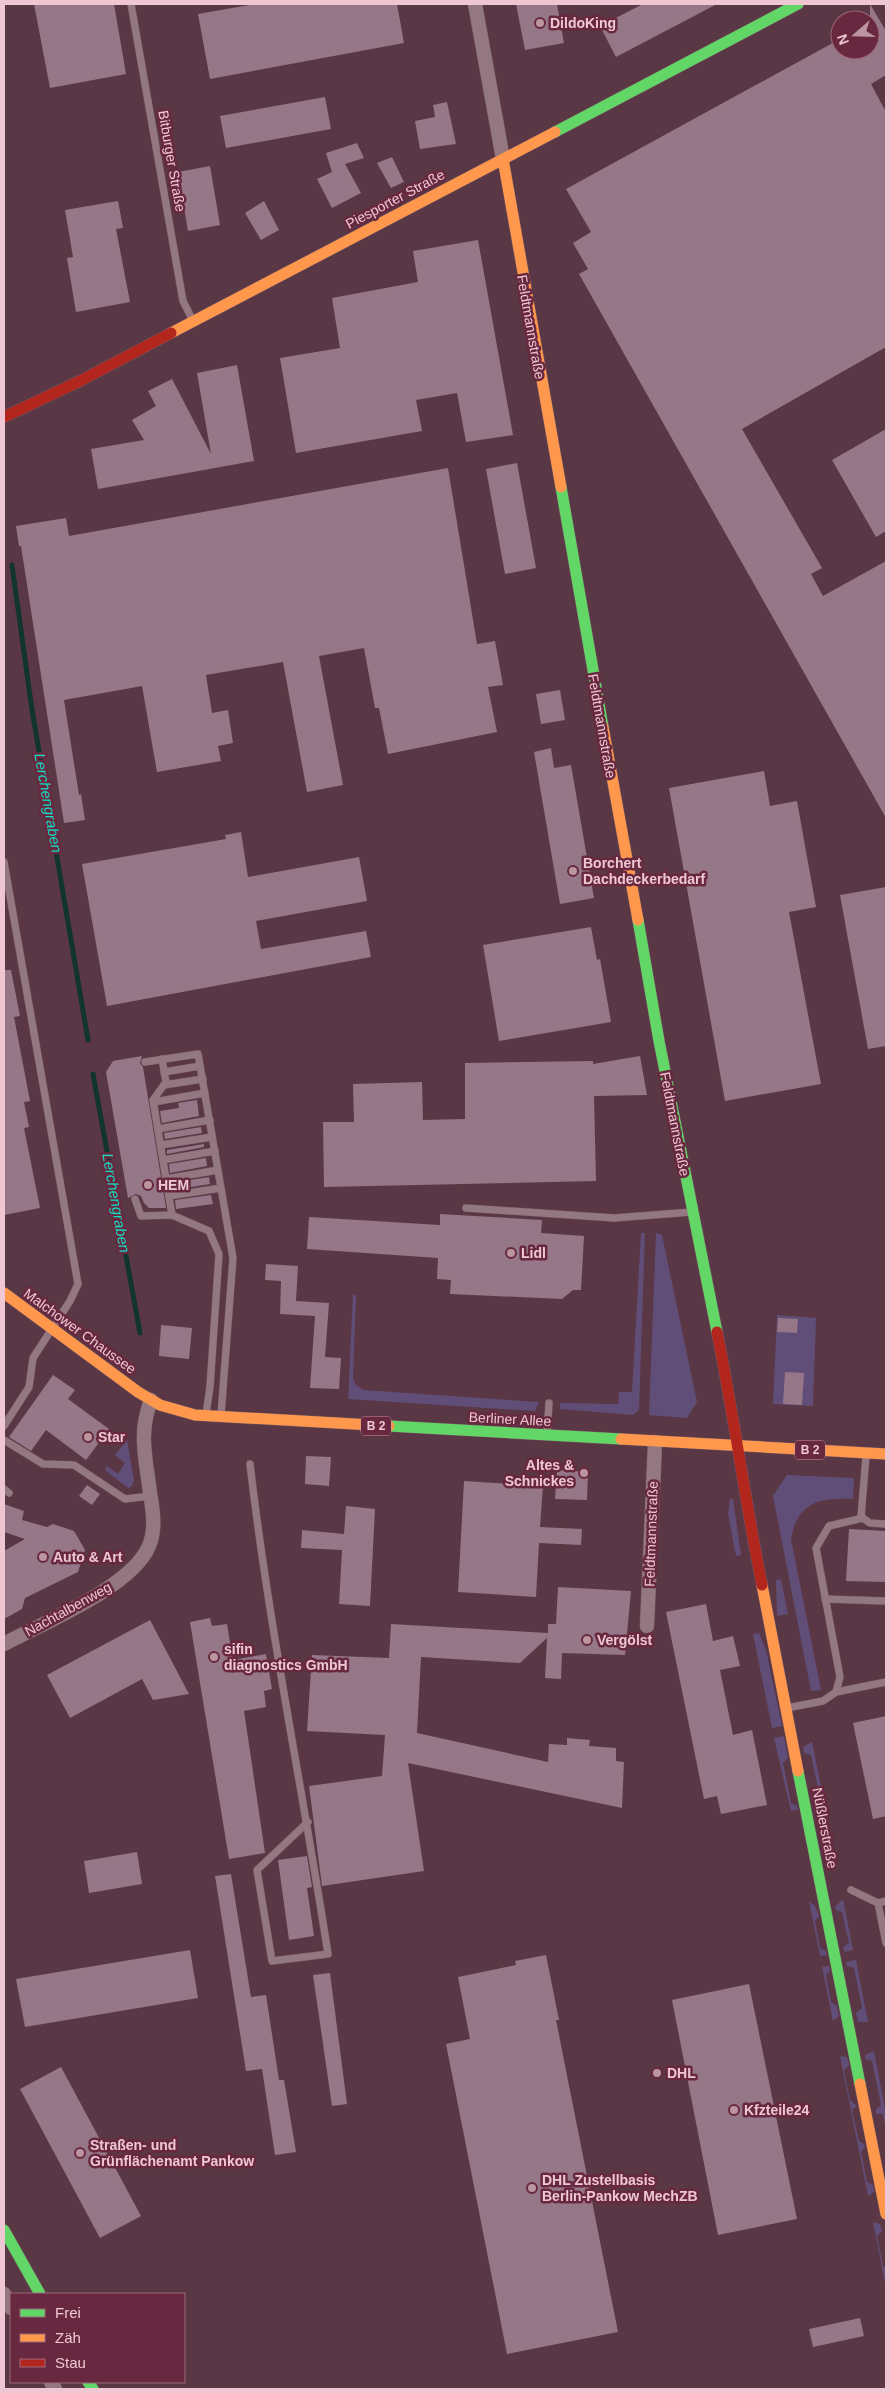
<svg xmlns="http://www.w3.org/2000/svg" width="890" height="2393" viewBox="0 0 890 2393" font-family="Helvetica,sans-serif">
<rect width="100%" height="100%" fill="#5a3744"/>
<g fill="#614e78">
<path d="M641 1233H645L639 1410 633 1415 560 1409V1403L618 1404 619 1392H632Z"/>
<path d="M656 1233 662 1235 697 1402 687 1418 649 1415Z"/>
<path d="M353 1295H356L353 1378 356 1385 363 1390 539 1402 535 1411 348 1399Z"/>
<path d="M777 1315 816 1318 813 1406 773 1404Z"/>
<path d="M127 1440 134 1481 132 1486 128 1488 105 1470 107 1466 118 1474 125 1463 115 1455Z"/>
<path d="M787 1475 854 1478 853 1499C820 1498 798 1501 791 1539L821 1690 811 1691 773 1496Z"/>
<path d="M730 1499H733L741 1555 736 1556 728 1514Z"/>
<path d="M781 1579 788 1614 777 1616 776 1580Z"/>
<path d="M759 1633 766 1650 782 1726 772 1728 753 1634Z"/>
<path d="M784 1736 788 1758 783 1763 791 1803 797 1806 798 1810 791 1811 774 1738Z"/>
<path d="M812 1742 836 1860 825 1857 824 1852 830 1848 821 1805 814 1802 813 1797 819 1793 811 1755 804 1753 803 1747Z"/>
<path d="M843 1899 853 1950 844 1952 843 1947 849 1943 842 1912 836 1910 835 1907Z"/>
<path d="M809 1901 815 1906 819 1916 815 1921 820 1948 826 1951 827 1955 820 1956Z"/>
<path d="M856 1960 868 2022H858L856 2013 862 2008 854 1968 847 1966 846 1962Z"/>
<path d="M829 1966 830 1971 826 1975 831 2002 837 2006 839 2016 833 2021 822 1967Z"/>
<path d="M874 2051 886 2114V2131L883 2114H876V2109L881 2105 872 2061 865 2059V2055Z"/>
<path d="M840 2056 847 2057 849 2065 844 2070 850 2100 857 2106 852 2110 859 2141 864 2144 865 2147 861 2152 867 2182 873 2185 874 2192 868 2196Z"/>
<path d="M873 2222 880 2224 882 2231 877 2236 883 2266 886 2268V2288Z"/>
</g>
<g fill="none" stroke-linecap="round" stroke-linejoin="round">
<g stroke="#12342f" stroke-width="5">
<path d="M12 565 32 710 88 1040"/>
<path d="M93 1074 140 1333"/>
</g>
</g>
<g fill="#967787">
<path d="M34 4H114L126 74 50 88Z"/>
<path d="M255 4H397L404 43 210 79 198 14Z"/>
<path d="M516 4H557L564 43 525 50Z"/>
<path d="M643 4H717L616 57 600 26Z"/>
<path d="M870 4 886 31V75L871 84 886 112V347L742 429 822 568 811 574 823 596 886 561V818L579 274 588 269 573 243 591 232 566 189 840 39V50H870Z"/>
<path d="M325 97 331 129 226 148 220 116Z"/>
<path d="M447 102 456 144 420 149 415 121 435 117 433 105Z"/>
<path d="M357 143 364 158 345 164 361 193 332 208 317 179 332 172 326 153Z"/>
<path d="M392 157 404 182 391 188 377 163Z"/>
<path d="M210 166 220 225 188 231 178 172Z"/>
<path d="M118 201 123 228 116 229 130 302 76 312 67 258 73 257 65 210Z"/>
<path d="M264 201 279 230 261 240 245 213Z"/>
<path d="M478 240 513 435 466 442 457 393 416 400 422 431 296 453 280 358 340 348 332 298 418 282 413 251Z"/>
<path d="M237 365 254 461 98 489 91 449 144 440 132 420 156 406 148 391 172 379 211 454 197 373Z"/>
<path d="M886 429V531L876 537 832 460Z"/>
<path d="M517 463 536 568 505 574 486 469Z"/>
<path d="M448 468 477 644 495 641 503 685 488 687 497 732 388 754 379 708H375L364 648 319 656 343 785 307 792 283 662 206 675 212 713 228 710 233 743 218 746 221 761 157 772 142 686 64 700 79 795 81 794 85 820 64 823 21 546H19L16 526 66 518 69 536Z"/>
<path d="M560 690 565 720 541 724 536 694Z"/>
<path d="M551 748 554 768 571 765 594 898 560 904 534 752Z"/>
<path d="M764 771 770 806 797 801 816 907 789 912 821 1084 725 1101 669 788Z"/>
<path d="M241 832 248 877 359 857 367 901 256 921 261 949 366 931 371 957 107 1006 82 864 226 839 225 835Z"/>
<path d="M886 887V1046L868 1049 840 895Z"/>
<path d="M591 927 597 960 600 959 611 1022 499 1041 483 945Z"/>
<path d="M4 970H11L20 1016 14 1017 30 1101 24 1102 29 1127 24 1128 40 1208 4 1215Z"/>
<path d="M142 1056 140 1063 143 1067 166 1208H149L144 1203 141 1196 136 1194 128 1198 106 1072 113 1061Z"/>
<path d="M640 1056 647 1095 594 1096 596 1181 324 1187 323 1122H354L353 1084 422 1082 423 1120 465 1119V1063L593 1061V1064Z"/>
<path d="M197 1100 199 1116 162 1123 160 1111 179 1108 178 1103Z"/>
<path d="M201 1127 202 1133 165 1139 164 1133Z"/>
<path d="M204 1144V1147L167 1154V1150Z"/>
<path d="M206 1158 207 1166 170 1173 169 1164Z"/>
<path d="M209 1177 210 1184 173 1190 172 1183Z"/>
<path d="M211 1195 213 1204 176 1209 175 1200Z"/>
<path d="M440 1214 542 1220 541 1233 584 1236 581 1290H573L562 1299 450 1294 451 1280 437 1279 438 1258 307 1249 309 1217 440 1225Z"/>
<path d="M266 1264 298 1266 296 1301 329 1303 325 1357 341 1358 339 1389 310 1388 315 1316 280 1314 281 1281 265 1280Z"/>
<path d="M778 1318 798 1319 797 1333 777 1332Z"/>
<path d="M161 1325 192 1328 189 1359 159 1356Z"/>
<path d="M785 1372 804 1373 802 1405 783 1404Z"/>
<path d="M53 1375 75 1390 68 1399 109 1429 86 1460 46 1430 31 1451 9 1437Z"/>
<path d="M306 1456 331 1457 329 1486 305 1484Z"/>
<path d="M557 1470 588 1472 587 1500 555 1499Z"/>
<path d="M464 1481 543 1486 540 1527 582 1529 581 1545 539 1543 536 1597 458 1592Z"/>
<path d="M87 1485 100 1494 92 1505 79 1496Z"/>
<path d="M4 1504 24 1511 22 1520 47 1527 53 1524 74 1531 85 1550 78 1572 25 1598 22 1609 4 1619V1551L25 1539 4 1532Z"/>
<path d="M346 1506 375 1509 370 1606 339 1604 342 1550 301 1548 302 1530 344 1534Z"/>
<path d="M849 1529 886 1531V1582L846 1581Z"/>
<path d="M558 1587 631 1591 625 1655 562 1653 561 1679 545 1678 547 1638 520 1663 421 1657 417 1733 548 1762 549 1744 567 1745V1738L590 1740 589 1746 616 1748V1761L624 1762 622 1808 408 1763 424 1871 322 1886 309 1786 382 1776 385 1735 307 1731 312 1655 389 1658 391 1624 548 1633V1624H556Z"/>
<path d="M706 1604 713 1641 733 1636 740 1666 720 1670 733 1735 752 1730 767 1805 721 1814 717 1796 704 1799 666 1612Z"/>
<path d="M210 1618 212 1626 227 1624 233 1660 266 1654 272 1689 264 1691 266 1707 244 1711 265 1853 229 1859 190 1622Z"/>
<path d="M150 1620 189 1694 153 1700 142 1679 70 1718 47 1675Z"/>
<path d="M886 1716V1816L873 1819 853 1723Z"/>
<path d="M137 1852 142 1884 89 1893 84 1861Z"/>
<path d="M307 1856 312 1887 307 1888 314 1936 289 1940 278 1860Z"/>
<path d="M231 1874 251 1997 266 1995 279 2080H284L296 2152 275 2155 262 2069 246 2071 215 1876Z"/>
<path d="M190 1950 198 1998 25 2027 16 1979Z"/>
<path d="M546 1955 559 2020H556L618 2332 507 2354 446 2044 470 2039 458 1977 516 1965 515 1961Z"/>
<path d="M330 1973 347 2104 332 2106 313 1975Z"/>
<path d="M749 1984 797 2219 718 2235 672 2000Z"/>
<path d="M61 2067 141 2216 100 2238 20 2089Z"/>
<path d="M860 2318 864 2336 813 2347 809 2329Z"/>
</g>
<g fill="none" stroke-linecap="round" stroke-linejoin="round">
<defs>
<g id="lane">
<path d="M131 4 183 301 193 321"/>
<path d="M4 862 78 1284 70 1301 33 1358 29 1387 4 1426"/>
<path d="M162 1059 166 1082 153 1100 172 1215"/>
<path d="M145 1062 198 1054 233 1258 221 1415"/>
<path d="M164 1072 200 1066"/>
<path d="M164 1085 203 1079"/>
<path d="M154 1102 205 1093"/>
<path d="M158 1129 210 1120"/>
<path d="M161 1145 212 1137"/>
<path d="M163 1160 215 1151"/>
<path d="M166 1179 218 1170"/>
<path d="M169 1196 221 1188"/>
<path d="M135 1199 141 1216 172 1215 209 1231 219 1254 210 1387 206 1414"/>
<path d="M466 1208 614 1218 692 1212"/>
<path d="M547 1433 549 1403"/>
<path d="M4 1440 43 1464 74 1465 125 1499 151 1496"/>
<path d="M866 1456 861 1517 870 1523 886 1524"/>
<path d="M250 1464C269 1628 303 1791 328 1954L272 1961 257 1870 308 1822"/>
<path d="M4 1489 9 1493"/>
<path d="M825 1599 886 1601"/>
<path d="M836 1692 886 1682"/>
<path d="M787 1708 823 1701 836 1692 840 1677 816 1548 829 1526 863 1518"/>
<path d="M851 1890 878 1903 886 1943"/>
<path d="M878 1903 886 1901"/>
</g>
<g id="street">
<path d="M475 4 503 159"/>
<path d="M647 1626 655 1442"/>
<path d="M4 1644C43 1623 132 1587 149 1546 156 1530 153 1510 150 1493 146 1458 138 1435 151 1400"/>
<path d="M4 2294 11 2308"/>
<path d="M51 2382 55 2389"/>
</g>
<g id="fast">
<path d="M555 132 798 4"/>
<path d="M561 487 603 727"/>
<path d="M638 920 659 1041 717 1332"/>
<path d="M389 1426 621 1439"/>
<path d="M798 1771 860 2084"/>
<path d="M4 2230 40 2294"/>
<path d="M88 2382 93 2389"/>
</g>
<g id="slow">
<path d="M503 159 561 487"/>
<path d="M171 333 555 132"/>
<path d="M603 727 638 920"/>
<path d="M4 1293 138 1392 160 1405 195 1415 389 1426"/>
<path d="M621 1439 886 1454"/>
<path d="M762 1585 798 1771"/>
<path d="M860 2084 886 2214"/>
</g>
<g id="jam">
<path d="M4 417 80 381 171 333"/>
<path d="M717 1332C734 1416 745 1501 762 1585"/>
</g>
</defs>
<use href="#lane" stroke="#755662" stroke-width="8"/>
<use href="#street" stroke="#755662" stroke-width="15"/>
<use href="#fast" stroke="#755662" stroke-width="12"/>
<use href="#slow" stroke="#755662" stroke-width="12"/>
<use href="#jam" stroke="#755662" stroke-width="12"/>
<use href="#lane" stroke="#947881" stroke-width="7"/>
<use href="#street" stroke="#947881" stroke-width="14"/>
<use href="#fast" stroke="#63d668" stroke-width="11"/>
<use href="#slow" stroke="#ff974d" stroke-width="11"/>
<use href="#jam" stroke="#b3261e" stroke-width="11"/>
</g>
<g fill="#bb95a0" stroke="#682940" stroke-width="2">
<circle cx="540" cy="23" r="5"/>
<circle cx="573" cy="871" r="5"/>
<circle cx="148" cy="1185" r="5"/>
<circle cx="511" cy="1253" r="5"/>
<circle cx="88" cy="1437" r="5"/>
<circle cx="584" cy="1473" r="5"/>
<circle cx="43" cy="1557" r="5"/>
<circle cx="587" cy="1640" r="5"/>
<circle cx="214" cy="1657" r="5"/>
<circle cx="657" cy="2073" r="5"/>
<circle cx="734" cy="2110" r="5"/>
<circle cx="80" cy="2153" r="5"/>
<circle cx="532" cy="2188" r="5"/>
</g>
<g text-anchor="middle" stroke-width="5" stroke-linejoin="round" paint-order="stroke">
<g fill="#682940" stroke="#c698a6" stroke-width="1">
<rect x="361" y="1416.5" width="30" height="19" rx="4"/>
<rect x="795" y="1440.5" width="30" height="19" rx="4"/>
</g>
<g font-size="12" font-weight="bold" fill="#efc7d2">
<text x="376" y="1430">B 2</text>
<text x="810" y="1454">B 2</text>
</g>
<g font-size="14" font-weight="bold" fill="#efc7d2" stroke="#682940" text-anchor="start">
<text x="550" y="28">DildoKing</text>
<text x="583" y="868">Borchert<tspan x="583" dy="16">Dachdeckerbedarf</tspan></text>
<text x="158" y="1190">HEM</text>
<text x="521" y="1258">Lidl</text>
<text x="98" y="1442">Star</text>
<text x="574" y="1470" text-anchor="end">Altes &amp;<tspan x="574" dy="16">Schnickes</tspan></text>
<text x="53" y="1562">Auto &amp; Art</text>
<text x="597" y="1645">Vergölst</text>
<text x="224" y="1654">sifin<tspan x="224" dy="16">diagnostics GmbH</tspan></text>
<text x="667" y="2078">DHL</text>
<text x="744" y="2115">Kfzteile24</text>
<text x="90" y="2150">Straßen- und<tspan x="90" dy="16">Grünflächenamt Pankow</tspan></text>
<text x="542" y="2185">DHL Zustellbasis<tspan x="542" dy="16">Berlin-Pankow MechZB</tspan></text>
</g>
<g font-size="14" fill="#efc7d2" stroke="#682940">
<text transform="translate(172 161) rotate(80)" y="5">Bitburger Straße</text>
<text transform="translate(395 199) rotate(-28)" y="5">Piesporter Straße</text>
<text transform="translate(531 327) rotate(80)" y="5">Feldtmannstraße</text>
<text transform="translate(602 726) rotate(80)" y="5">Feldtmannstraße</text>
<text transform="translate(675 1124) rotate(79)" y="5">Feldtmannstraße</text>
<text transform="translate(80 1331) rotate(36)" y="5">Malchower Chaussee</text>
<text transform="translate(510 1419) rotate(3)" y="5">Berliner Allee</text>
<text transform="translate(651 1534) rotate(-88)" y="5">Feldtmannstraße</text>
<text transform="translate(68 1609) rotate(-29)" y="5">Nachtalbenweg</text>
<text transform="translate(825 1828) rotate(79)" y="5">Nüßlerstraße</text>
</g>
<g font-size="15" font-style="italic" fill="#12dfc3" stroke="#682940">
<text transform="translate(48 803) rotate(80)" y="5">Lerchengraben</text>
<text transform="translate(116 1203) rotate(80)" y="5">Lerchengraben</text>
</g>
</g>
<rect width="890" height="2393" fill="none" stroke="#efc7d2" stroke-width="10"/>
<rect x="10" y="2293" width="175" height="90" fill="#682940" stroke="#9e687a"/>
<rect x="20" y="2309" width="25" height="8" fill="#63d668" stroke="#9e687a"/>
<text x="55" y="2318" font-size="15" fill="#efc7d2">Frei</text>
<rect x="20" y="2334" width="25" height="8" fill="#ff974d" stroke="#9e687a"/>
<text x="55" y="2343" font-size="15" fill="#efc7d2">Zäh</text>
<rect x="20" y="2359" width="25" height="8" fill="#b3261e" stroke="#9e687a"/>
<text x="55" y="2368" font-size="15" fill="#efc7d2">Stau</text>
<g transform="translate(855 35) rotate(250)"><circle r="24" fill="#682940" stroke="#9e687a"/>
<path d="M0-4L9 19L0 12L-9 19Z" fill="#bb95a0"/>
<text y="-8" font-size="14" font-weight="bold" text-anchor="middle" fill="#efc7d2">N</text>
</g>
</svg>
